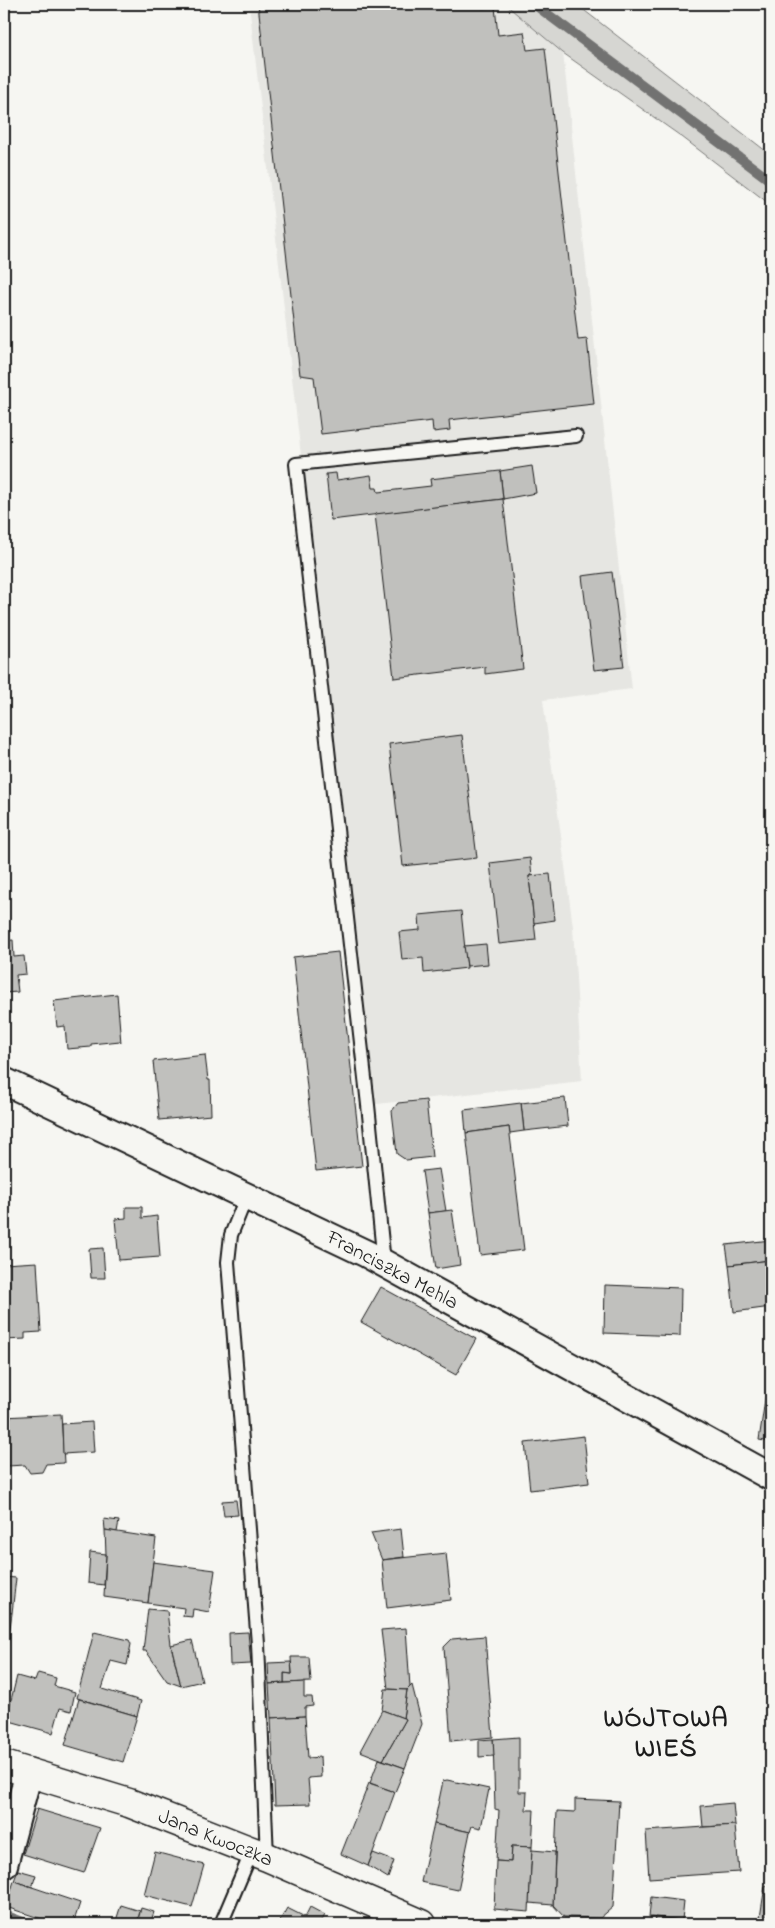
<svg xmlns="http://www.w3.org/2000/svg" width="775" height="1928" viewBox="0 0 775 1928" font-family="'Indie Flower',sans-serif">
<rect width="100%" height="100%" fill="#f6f6f2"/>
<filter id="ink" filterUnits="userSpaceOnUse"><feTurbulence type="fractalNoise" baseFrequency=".02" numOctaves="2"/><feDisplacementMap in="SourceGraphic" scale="10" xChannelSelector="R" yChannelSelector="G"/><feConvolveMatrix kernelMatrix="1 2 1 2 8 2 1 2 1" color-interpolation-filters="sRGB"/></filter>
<g filter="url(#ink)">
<path fill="#e6e6e2" d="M249 4H505L563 53 632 689 543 700 573 927 582 1081 368 1105 310 534Z"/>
<path fill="#d6d6d2" stroke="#797977" d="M505 4H576L771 155V205L682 137 563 53Z"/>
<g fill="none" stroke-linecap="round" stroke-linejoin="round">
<g stroke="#727271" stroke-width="10">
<path d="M534 4 771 181"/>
<path d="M4 1915 28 1924"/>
</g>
</g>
<g fill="#c0c0bd" stroke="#1c1c1c">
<path d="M258 4H481L482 8 495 7 498 35 524 32 527 50 545 48 578 340 587 339 594 404 449 420 450 430 433 432 432 421 321 434 314 377 300 375Z"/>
<path d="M532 466 536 493 503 499 500 471Z"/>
<path d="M500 471 503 499 331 520 326 474 336 473 337 480 371 475 373 488H377L378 492 431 486 430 479Z"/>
<path d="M503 499 523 669 485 674V667L394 678 375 514Z"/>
<path d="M612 572 624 667 594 670 582 576Z"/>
<path d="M462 735 477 858 403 866 389 744Z"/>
<path d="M530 858 532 876H529L536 940 499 944 490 863Z"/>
<path d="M550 874 555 920 534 923 529 876Z"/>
<path d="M461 911 467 968 424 973 423 958 402 960 399 932 420 930 419 915Z"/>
<path d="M13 940 14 957 24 956 26 974 16 975 18 992 4 993V941Z"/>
<path d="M486 944 488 964 467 966 464 946Z"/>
<path d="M338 952 362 1166 316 1171 293 957Z"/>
<path d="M117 994 121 1043 120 1041 91 1044V1047L67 1049 65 1026 57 1027 54 1001Z"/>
<path d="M205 1055 208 1080H210L211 1115 159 1120 153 1061Z"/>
<path d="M565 1098 568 1126 524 1131 521 1103Z"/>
<path d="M426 1100 432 1157 406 1160 397 1154 392 1111 398 1103Z"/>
<path d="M521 1103 524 1131 510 1133 509 1127 466 1133 464 1110Z"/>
<path d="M509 1127 524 1250 480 1255 466 1133Z"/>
<path d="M439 1169 446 1211 428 1213 422 1171Z"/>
<path d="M126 1207H142V1218L157 1216 160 1257 119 1260 115 1219 126 1218Z"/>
<path d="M452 1210 460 1265 436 1269 428 1213Z"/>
<path d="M771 1240V1260L729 1265 726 1245Z"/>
<path d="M103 1248 105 1278H91L89 1249Z"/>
<path d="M771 1260V1307L734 1312 729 1265Z"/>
<path d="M37 1262 41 1332 25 1333V1339L4 1340V1264Z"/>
<path d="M605 1285 681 1288 680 1336 604 1333Z"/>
<path d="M381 1287 476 1339 456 1375 361 1322Z"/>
<path d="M766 1393H771V1442L759 1440Z"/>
<path d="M61 1414 64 1463 46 1464 42 1472 30 1473 25 1465 7 1466 4 1417Z"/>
<path d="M92 1422 94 1452 63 1454 62 1424Z"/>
<path d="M584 1436 589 1483 530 1490 525 1443Z"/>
<path d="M236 1500 238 1515 224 1516 222 1501Z"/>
<path d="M104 1519 119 1521 117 1532 105 1530Z"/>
<path d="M401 1529 404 1557 382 1560 371 1533Z"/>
<path d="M105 1530 156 1538 148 1603 104 1597 106 1554Z"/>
<path d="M90 1552 106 1554 104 1585 88 1583Z"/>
<path d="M446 1553 451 1600 387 1608 382 1560Z"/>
<path d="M153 1562 215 1570 209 1612 193 1609 192 1617 183 1616 184 1608 148 1603Z"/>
<path d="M4 1577 16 1578 12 1613 4 1612Z"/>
<path d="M148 1609 167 1611 171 1645 181 1686 167 1681 146 1651H143Z"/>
<path d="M4 1612 12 1613 5 1665H4Z"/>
<path d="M406 1628 410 1687 407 1690 388 1689 381 1630Z"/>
<path d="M94 1632 129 1640 131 1644 127 1665 111 1661 102 1689 141 1701 137 1716 77 1698Z"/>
<path d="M248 1632 251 1664 230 1665 229 1633Z"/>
<path d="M485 1636 493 1737 451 1741 444 1647 452 1639Z"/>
<path d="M192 1640 202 1681 181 1686 171 1645Z"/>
<path d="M291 1657H309L311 1682 284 1683V1673L292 1674Z"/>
<path d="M291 1662 292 1674 284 1673V1683L269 1684 268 1663Z"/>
<path d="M38 1673 56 1678 54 1686 75 1692 71 1711 60 1708 53 1733 6 1720 17 1676 35 1681Z"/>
<path d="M304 1682V1697H312L313 1706 305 1707V1716L271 1718 269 1684Z"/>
<path d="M412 1685 422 1724 405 1768 383 1760 406 1719 403 1718 407 1690Z"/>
<path d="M385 1689 407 1690 403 1718 382 1710Z"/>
<path d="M79 1699 137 1716 123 1762 65 1745Z"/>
<path d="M382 1710 406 1719 383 1760 360 1751Z"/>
<path d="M305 1716 308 1758 320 1757 321 1777 308 1778 310 1804 275 1805 271 1718Z"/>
<path d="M519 1737V1792H527L526 1810H534L532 1847 512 1846 511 1862 496 1861 499 1810 495 1809 493 1739Z"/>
<path d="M493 1739 494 1756 479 1757V1740Z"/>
<path d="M379 1759 405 1768 395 1792 370 1783Z"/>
<path d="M447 1780 489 1789 481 1828 472 1826 470 1832 434 1824 443 1781Z"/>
<path d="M369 1783 395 1792 368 1866 341 1854Z"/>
<path d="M575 1799 619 1801 613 1907 600 1918 564 1917 553 1905 557 1811 575 1812Z"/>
<path d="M733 1803 735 1825 703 1827 701 1806Z"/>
<path d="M37 1809 100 1828 84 1873 23 1854Z"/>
<path d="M434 1824 470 1832 458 1890 421 1882Z"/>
<path d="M735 1825 739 1872 649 1878 646 1831Z"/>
<path d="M512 1846 532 1847 529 1912 494 1909 496 1861 511 1862Z"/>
<path d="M532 1850 555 1852 553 1905 529 1903Z"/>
<path d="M155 1852 204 1865 192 1907 144 1895Z"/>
<path d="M373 1853 394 1861 388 1878 368 1866Z"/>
<path d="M18 1870 36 1875 32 1887 14 1881Z"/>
<path d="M14 1881 80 1903 73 1924H57L6 1907Z"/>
<path d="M765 1886H771V1924H759Z"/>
<path d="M651 1897 684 1901 682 1920 649 1917Z"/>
<path d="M121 1905 140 1911 137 1924H115Z"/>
<path d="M310 1907 325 1915 320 1924H278L287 1908 305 1917Z"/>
<path d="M141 1908 154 1912 150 1924H137Z"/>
<path d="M655 1917 682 1920 681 1924H654Z"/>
</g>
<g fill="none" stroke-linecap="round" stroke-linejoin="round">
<defs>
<g id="lane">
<path d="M247 1195 231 1235 228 1262 258 1644 267 1857"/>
<path d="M384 1263 368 1105 296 464 576 436"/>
<path d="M221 1924 252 1851"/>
</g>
<g id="street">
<path d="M4 1081 367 1254 771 1477"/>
<path d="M4 1865 29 1772"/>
</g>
<path id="secondary" d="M4 1765 129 1803 267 1857 422 1924"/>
</defs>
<use href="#lane" stroke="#1c1c1c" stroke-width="16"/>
<use href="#street" stroke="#1c1c1c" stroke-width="30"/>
<use href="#secondary" stroke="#1c1c1c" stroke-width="31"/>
<use href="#lane" stroke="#f6f6f2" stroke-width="12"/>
<use href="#street" stroke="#f6f6f2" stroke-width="26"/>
<use href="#secondary" stroke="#f6f6f2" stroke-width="28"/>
</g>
</g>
<g text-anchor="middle" stroke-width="4" stroke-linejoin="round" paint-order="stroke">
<g font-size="21" fill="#1c1c1c" stroke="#f6f6f2">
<text transform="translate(393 1269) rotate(28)" y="7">Franciszka Mehla</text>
<text transform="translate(216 1837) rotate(22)" y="7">Jana Kwoczka</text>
</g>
<g font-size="26" font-weight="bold" letter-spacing="1" fill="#1c1c1c" stroke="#f6f6f2">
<text x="666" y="1726">WÓJTOWA<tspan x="666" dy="30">WIEŚ</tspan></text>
</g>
</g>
<rect width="775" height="1928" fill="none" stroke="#f6f6f2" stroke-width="20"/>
<rect x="10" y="10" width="755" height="1908" fill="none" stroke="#1c1c1c" stroke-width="2" filter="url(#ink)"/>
</svg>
